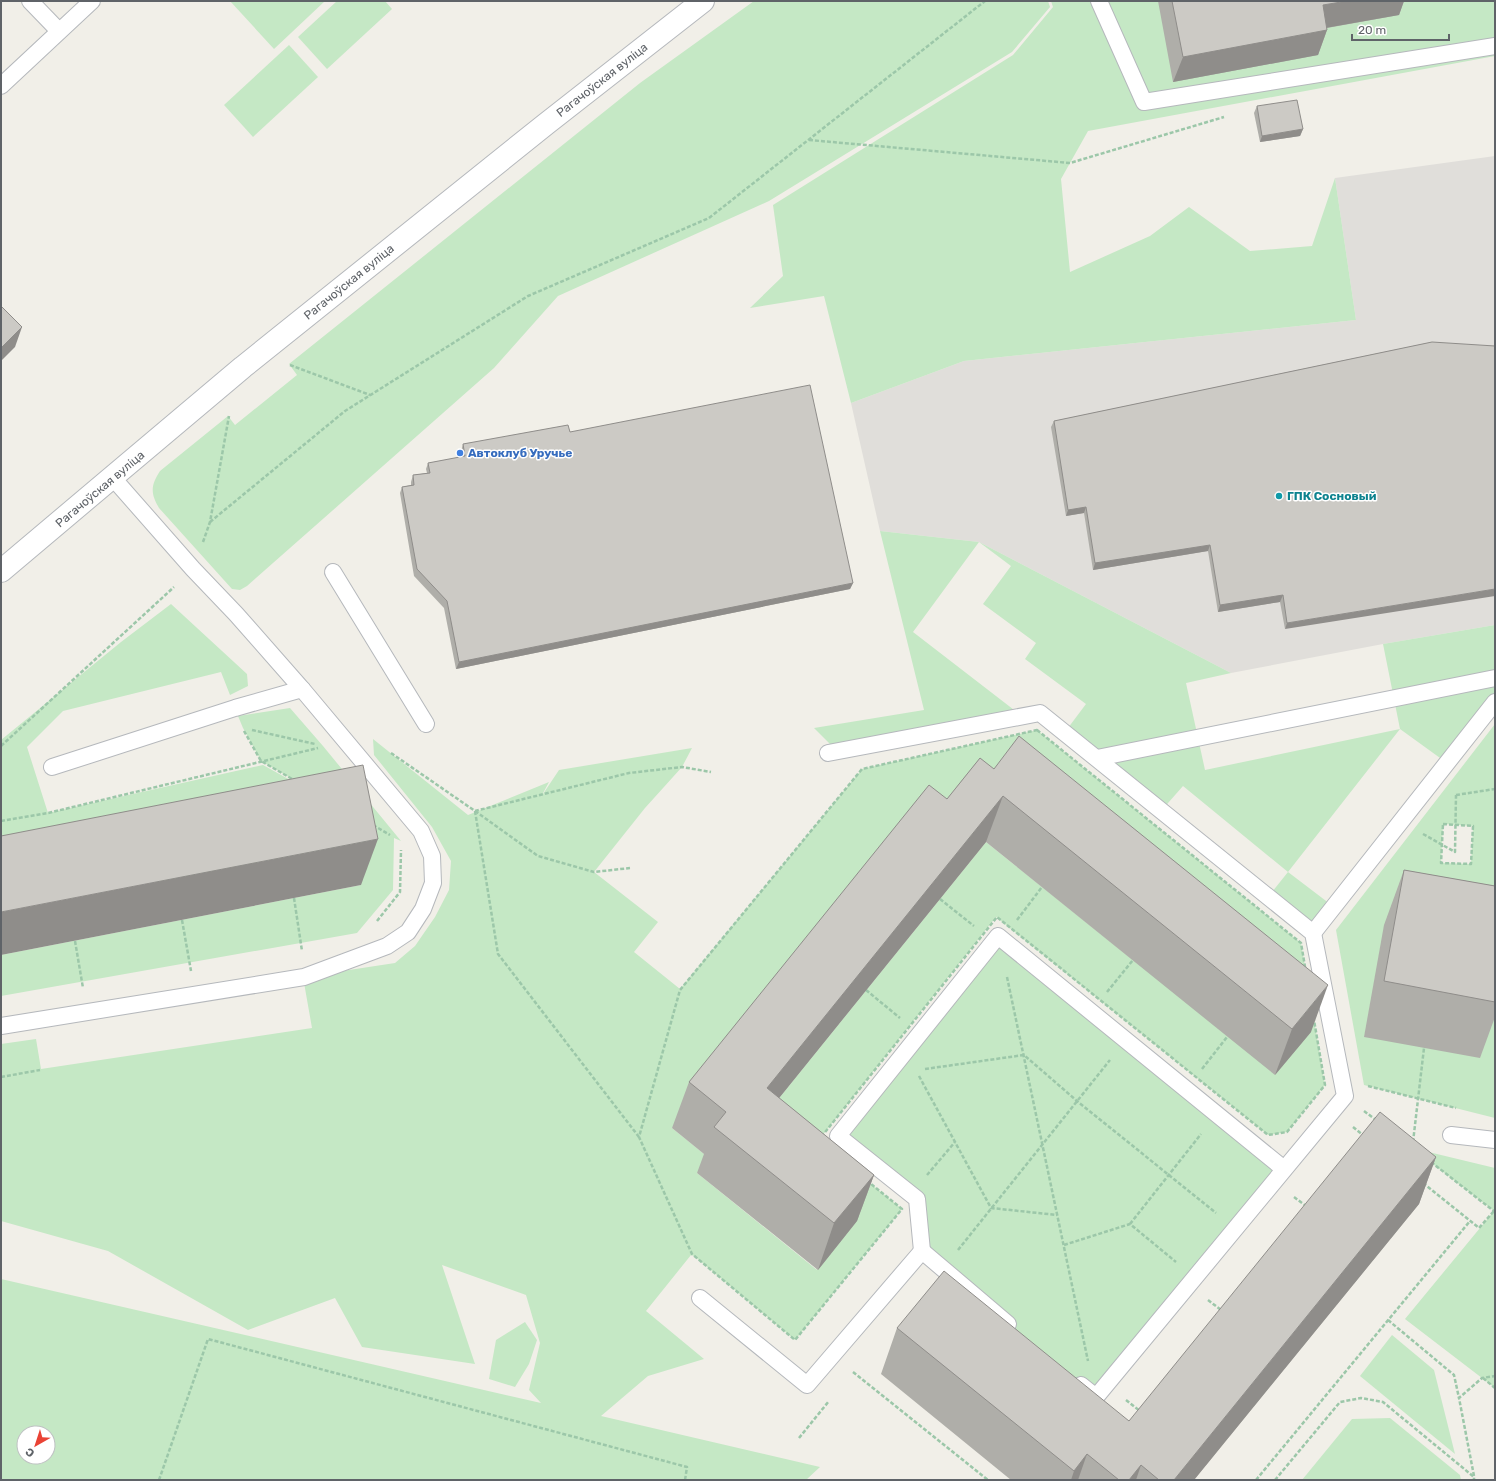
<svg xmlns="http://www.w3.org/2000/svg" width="1496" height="1481" viewBox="0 0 1496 1481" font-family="Rubik,sans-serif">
<rect width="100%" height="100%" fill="#f1efe8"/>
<path fill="#e0deda" d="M1495 156V625L1383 644 1231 673 979 542 880 531 851 403 964 361 1356 320 1335 178Z"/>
<g fill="#c5e8c5" fill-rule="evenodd">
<path d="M230 1H325L274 49Z"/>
<path d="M337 1H385L392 9 327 69 298 37Z"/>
<path d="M754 1H1048L1050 7 1012 52 769 201 558 296 494 368 247 586 240 590 232 589 159 508C150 493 151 485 160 471L228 416 235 425 297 375 289 364 640 83Z"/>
<path d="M1051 1H1495V56L1088 131 1061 179 1070 272 1150 236 1189 207 1250 251 1312 246 1335 178 1356 320 964 361 851 403 824 296 750 308 783 276 773 205 1013 55 1053 7Z"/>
<path d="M289 45 318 77 253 137 224 105Z"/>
<path d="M880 531 979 542 1231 673 1186 683 1205 770 1400 729 1383 644 1495 625V702L1447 763 1400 729 1288 872 1334 907 1313 933 1268 897 1288 872 1183 786 1161 811 1065 732 1086 704 1025 659 1036 643 983 604 1011 566 979 542 913 632 1022 716 838 752 814 728 924 710Z"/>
<path d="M171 604 247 674 248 686 230 695 221 672 63 711 27 747 48 813 263 765 388 834 261 761 243 728 238 716 290 708 323 746 401 841 394 838 393 890 357 933 1 996V955L361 885 1 879V740L121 642Z"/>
<path d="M1495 724V1118L1364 1085 1336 930ZM1443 824 1473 826 1471 864 1441 863Z"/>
<path d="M1037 730 1301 943 1325 1085 1287 1132 1268 1135 996 917 818 1141 902 1209 795 1340 694 1256 691 1255 646 1311 704 1359 648 1376 601 1416 820 1467 806 1480H1V1279L541 1403 529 1390 540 1343 526 1295 442 1265 475 1364 362 1347 335 1298 248 1330 108 1251 1 1221V1044L36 1039 41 1069 312 1028 303 977 395 963 415 946 435 917 449 890 451 861 432 827 374 755 373 739 468 815 549 782 541 797 559 770 692 748 682 767 645 808 594 872 658 922 634 952 680 989 862 769ZM1002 783 1133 960 986 842 750 1134 817 1270 697 1173 709 1158 672 1128ZM24 1433H48V1457H24Z"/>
<path d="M998 936 1284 1169 1096 1397 922 1251 917 1199 838 1136Z"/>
<path d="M1412 1148 1495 1168V1388L1405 1319 1494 1211Z"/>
<path d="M525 1322 537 1340 529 1364 515 1387 489 1379 496 1340Z"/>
<path d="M1392 1335 1434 1370 1455 1454 1360 1376Z"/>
<path d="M1390 1418 1460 1475 1461 1480H1302L1352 1419Z"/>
</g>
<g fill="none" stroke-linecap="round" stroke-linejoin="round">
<defs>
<g id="service">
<path d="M30 1 59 31"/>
<path d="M1099 1 1144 102 1495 46"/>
<path d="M1 86 92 1"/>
<path d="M333 572 426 724"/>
<path d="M828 753 1040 713 1313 933 1345 1096 1096 1397 1081 1385"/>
<path d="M1097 758 1495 678"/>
<path d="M52 767 235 708 302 689"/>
<path d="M1313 933 1495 702"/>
<path d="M1 1026 304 977 387 946 408 932 423 909 433 883 432 856 421 831 302 689 236 614 193 569 113 478"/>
<path d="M1451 1135 1495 1140"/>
<path d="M922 1251 917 1199 838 1136 998 936 1284 1169"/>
<path d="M700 1298 807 1385 922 1251 1008 1324"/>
</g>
<path id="tertiary" d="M1 571 243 367 546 124 703 1"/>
</defs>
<use href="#service" stroke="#b5b8bc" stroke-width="18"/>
<use href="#tertiary" stroke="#b5b8bc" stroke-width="24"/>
<g stroke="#9cc7a9" stroke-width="2.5" stroke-dasharray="4 2" stroke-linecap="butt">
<path d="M809 140 1070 163 1224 117"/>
<path d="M290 365 370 395"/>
<path d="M210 522 345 411 528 296 709 218 985 1"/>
<path d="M203 542 210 522 229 416"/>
<path d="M252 730 315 744"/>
<path d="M1037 730 1301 943 1325 1085 1287 1132 1268 1135 997 917 818 1141 902 1209 795 1340 692 1254 639 1137 680 990 862 769Z"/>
<path d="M244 731 261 761 294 780"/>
<path d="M1 746 174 587"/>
<path d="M391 753 475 811 629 773 682 767 711 772"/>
<path d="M1456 795 1495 789"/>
<path d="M475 811 498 954 639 1137"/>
<path d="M475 811 538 856 594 872 630 868"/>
<path d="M1 821 48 813 318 748"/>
<path d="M1443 824 1473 826 1471 864 1441 863Z"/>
<path d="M373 825 390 835"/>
<path d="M1423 834 1455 852 1456 795"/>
<path d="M294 898 302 951"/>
<path d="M940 899 974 926"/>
<path d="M182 920 191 971"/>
<path d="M1017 920 1042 887"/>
<path d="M377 921 400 892 401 850"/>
<path d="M75 941 83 988"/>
<path d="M1007 977 1088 1361"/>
<path d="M866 990 900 1018"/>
<path d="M1107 992 1133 960"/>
<path d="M925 1069 1024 1055 1077 1101 1216 1213"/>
<path d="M1202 1069 1227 1037"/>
<path d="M919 1076 991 1208 1057 1215"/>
<path d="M1 1077 40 1070"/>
<path d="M1368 1086 1456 1108"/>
<path d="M1364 1111 1376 1120"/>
<path d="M1353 1127 1364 1136"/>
<path d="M1413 1142 1424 1048"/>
<path d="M1431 1162 1495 1212"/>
<path d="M927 1175 955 1142"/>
<path d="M1423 1183 1479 1228 1494 1211"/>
<path d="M1294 1197 1306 1206"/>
<path d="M1130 1224 1201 1134"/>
<path d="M1064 1245 1130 1224 1176 1262"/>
<path d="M958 1250 1110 1060"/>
<path d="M1208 1300 1221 1310"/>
<path d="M1388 1320 1454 1375 1459 1398"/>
<path d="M853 1372 988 1480"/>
<path d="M1483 1378 1495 1388"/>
<path d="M1126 1400 1140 1411"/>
<path d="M799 1438 829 1401"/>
<path d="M1474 1476 1459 1398 1482 1378 1495 1376"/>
<path d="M159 1480 208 1339 687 1467 685 1480"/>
<path d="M1256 1480 1470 1221"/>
<path d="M1275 1480 1340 1402 1361 1398 1383 1402 1474 1477V1480"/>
</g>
<use href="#service" stroke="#fff" stroke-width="16"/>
<use href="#tertiary" stroke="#fff" stroke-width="22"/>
</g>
<g fill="#afaea9">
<path d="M1158 1H1404L1399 15 1327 28V30L1318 55 1173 82Z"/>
<path d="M1257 106 1303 129 1300 136 1260 142 1254 113Z"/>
<path d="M1432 342 1285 629 1280 602 1218 612 1208 551 1093 570 1084 513 1066 516 1051 427 1054 421Z"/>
<path d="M570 432 853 583 850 589 456 669 444 608 414 576 400 493 402 487 411 485V482L413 475 427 473 426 469 428 463 462 457 461 451 463 444Z"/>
<path d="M980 758 1311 1032 1275 1075 986 842 779 1098 874 1175 857 1221 818 1270 697 1173 704 1154 672 1128 689 1082 947 799Z"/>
<path d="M1404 870 1495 886V1017L1480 1058 1364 1037 1384 925Z"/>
<path d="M1436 1157 1419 1204 1194 1480H1011L881 1374 897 1328 1129 1421Z"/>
</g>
<g fill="#8f8d8a">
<path d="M1347 1H1404L1399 15 1314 30 1323 5Z"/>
<path d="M1327 30 1318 55 1173 82 1183 57Z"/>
<path d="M1303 129 1300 136 1260 142 1262 136Z"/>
<path d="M22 327 15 347 1 361V348Z"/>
<path d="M1086 507 1084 513 1066 516 1068 510Z"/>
<path d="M1210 545 1208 551 1093 570 1095 563Z"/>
<path d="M853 583 850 589 456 669 459 662Z"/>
<path d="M1495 589V596L1285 629 1287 623Z"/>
<path d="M1283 595 1280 602 1218 612 1220 605Z"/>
<path d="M1003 796 986 842 750 1134 767 1088Z"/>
<path d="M378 839 361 885 1 955V912Z"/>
<path d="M1328 985 1311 1032 1275 1075 1292 1029Z"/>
<path d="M1436 1157 1419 1204 1194 1480H1174Z"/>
<path d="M874 1175 857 1221 818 1270 834 1223Z"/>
<path d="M1087 1454 1078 1480H1071L1074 1471Z"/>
<path d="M1141 1465 1136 1480H1129Z"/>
</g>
<g fill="#cccac5" stroke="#8f8d8a">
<path d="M1172 1H1347L1323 5 1327 30 1183 57Z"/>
<path d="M1297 100 1303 129 1262 136 1257 106Z"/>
<path d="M1 306 22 327 1 348Z"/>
<path d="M1432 342 1495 346V589L1287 623 1283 595 1220 605 1210 545 1095 563 1086 507 1068 510 1054 421Z"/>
<path d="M810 385 853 583 459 662 447 601 417 569 402 487 414 485 413 475 430 473 428 463 465 456 463 444 568 425 570 432Z"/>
<path d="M1019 736 1328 985 1292 1029 1003 796 767 1088 874 1175 834 1223 714 1127 726 1112 689 1082 929 785 947 799 980 758 994 769Z"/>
<path d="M363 765 378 839 1 912V836Z"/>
<path d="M1404 870 1495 886V1002L1384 981Z"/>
<path d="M1380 1112 1436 1157 1174 1480H1159L1141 1465 1129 1480H1119L1087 1454 1074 1471 897 1328 944 1271 1129 1421Z"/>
</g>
<circle fill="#3f7fe0" stroke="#fff" stroke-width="1.5" cx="460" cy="453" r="4"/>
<circle fill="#0f9aa8" stroke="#fff" stroke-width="1.5" cx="1279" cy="496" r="4"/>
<g text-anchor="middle" stroke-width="3" stroke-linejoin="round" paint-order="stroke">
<g font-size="12" fill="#5f6368" stroke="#fff">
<text transform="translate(602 80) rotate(-38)" y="4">Рагачоўская вуліца</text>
<text transform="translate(349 282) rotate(-39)" y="4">Рагачоўская вуліца</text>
<text transform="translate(100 489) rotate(-40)" y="4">Рагачоўская вуліца</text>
</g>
<g font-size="12" font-weight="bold" fill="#366cbe" stroke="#fff" text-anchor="start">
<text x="468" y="457">Автоклуб Уручье</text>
</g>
<g font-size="12" font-weight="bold" fill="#0d838f" stroke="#fff" text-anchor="start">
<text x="1287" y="500">ГПК Сосновый</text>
</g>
</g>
<rect width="1496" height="1481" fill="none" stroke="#5f6368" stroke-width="4"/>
<g transform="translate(36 1445) rotate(219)"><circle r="19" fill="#ffffff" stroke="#bfc1c3"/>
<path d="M0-3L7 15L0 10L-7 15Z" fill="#ea4335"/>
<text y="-6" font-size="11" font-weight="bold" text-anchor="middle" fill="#5f6368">С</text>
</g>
<path d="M1352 34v6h97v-6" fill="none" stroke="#5f6368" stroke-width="2"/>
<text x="1358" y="34" font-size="12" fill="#5f6368" stroke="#ffffff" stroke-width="3" paint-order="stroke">20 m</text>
</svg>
